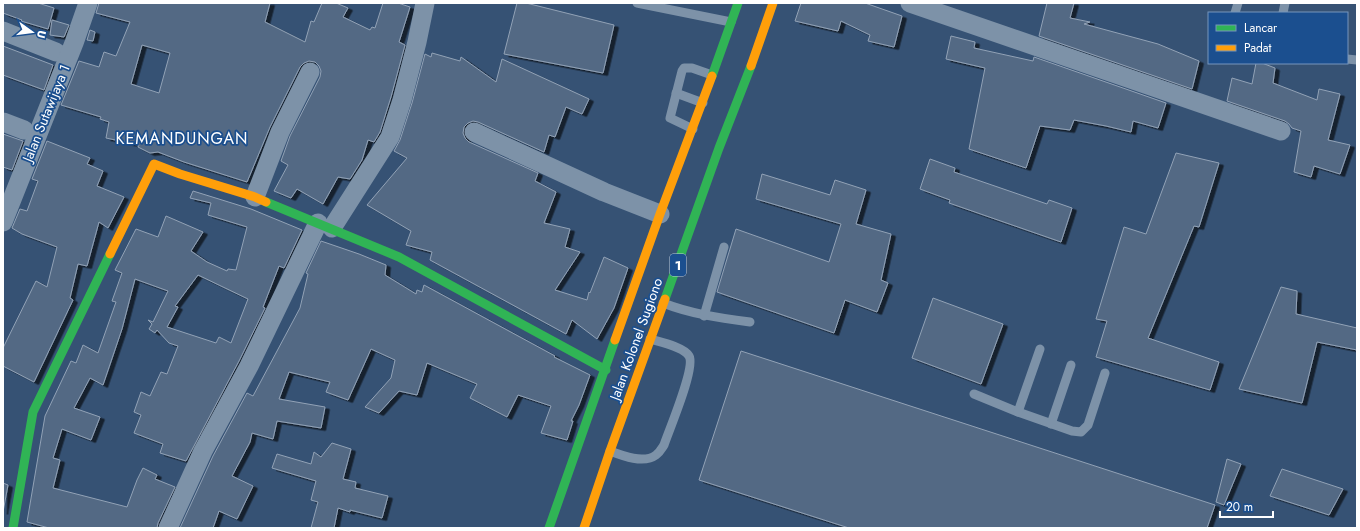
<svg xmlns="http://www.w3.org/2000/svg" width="1360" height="531" viewBox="0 0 1360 531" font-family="Jost,sans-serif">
<defs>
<filter id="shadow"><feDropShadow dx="4.5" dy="2.5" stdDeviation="0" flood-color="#0009"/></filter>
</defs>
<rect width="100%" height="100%" fill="#365274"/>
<g fill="#526984" stroke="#92a2b6" fill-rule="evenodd" filter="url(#shadow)">
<path d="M3 3H38L54 8 48 29 21 21 22 20 3 13Z"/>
<path d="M99 3H270L265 22 305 42 311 21 314 22 322 3H336L348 8 343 17 370 30 372 27 375 28 383 3H398L410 7 399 42 405 45 391 97 380 132 374 142 368 140 362 160 350 179 338 177 323 204 297 189 291 198 274 191 288 165 281 161 290 136 320 77 321 71 319 66 315 62 309 61 304 63 300 67 270 127 247 182 184 162 158 152 150 153 138 147 139 145 106 138 109 122 100 119 101 117 61 105 79 61 99 67 104 52 116 56 130 22 96 13ZM142 45 170 53 159 93 131 84Z"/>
<path d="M517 3H526L614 25 603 73 504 54Z"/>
<path d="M801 3H865L902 16 894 47 868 41 870 35 841 21 838 31 795 21Z"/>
<path d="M1047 3H1074L1070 18 1090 22 1084 24 1158 44 1199 61 1192 89 1039 36Z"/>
<path d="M52 20 69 25 64 37 50 35Z"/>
<path d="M90 30 95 32 93 41 87 40Z"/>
<path d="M951 36 975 42 974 48 1033 61 1034 57 1166 103 1158 128 1133 121 1131 132 1106 126 1074 120 1070 130 1040 126 1026 168 969 149 985 68 946 59Z"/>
<path d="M3 46 53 65 44 90 3 75Z"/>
<path d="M432 53 460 61 461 57 496 82 502 59 589 99 582 114 566 107 555 137 549 135 544 152 478 122 473 121 468 123 464 127 463 133 465 138 469 142 538 173 535 181 556 192 544 223 570 229 565 247 580 252 555 290 587 300 589 292 590 293 604 257 628 268 614 308 597 339 572 320 566 334 430 260 432 252 406 245 411 231 367 205 407 158 394 151 400 140 412 103 425 54 431 57Z"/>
<path d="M1256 63H1262L1275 68 1273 83 1317 100 1319 89 1340 94 1328 140 1350 145 1340 174 1314 166 1311 177 1294 172 1301 131 1292 128 1289 124 1285 121 1227 101 1232 78 1252 84Z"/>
<path d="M3 134 23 141 12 170 3 167Z"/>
<path d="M47 141 90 158 87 164 103 171 97 186 124 197 108 228 99 222 87 266 78 264 70 298 73 300 34 382 3 366V348L36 281 47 287 57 247 22 234 12 228 20 209 27 211 38 181 32 179Z"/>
<path d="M1176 153 1219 163 1199 227 1194 226 1148 338 1219 362 1210 390 1096 357 1107 321 1096 319 1124 227 1146 234Z"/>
<path d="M930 159 955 168 954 172 1047 204 1049 200 1072 208 1061 242 949 203 950 200 920 189Z"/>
<path d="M762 174 830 195 835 180 866 190 856 224 891 234 881 280 888 283 877 312 845 300 834 333 717 292 736 229 829 262 841 224 756 199Z"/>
<path d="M193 191 251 209 302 230 284 268 279 266 263 307 265 308 239 361 186 461 160 453 163 444 134 433 141 415 134 412 141 392 150 396 161 372 167 374 178 346 169 343 157 330 155 333 149 329 152 324 148 320 153 322 168 291 135 279 122 329 103 385 90 378 74 408 100 417 91 440 62 429 53 458 60 460 53 488 127 507 137 480 143 468 157 475 155 479 175 487 158 523 157 528H49L27 522 45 416 71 361 76 363 83 345 98 353 116 302 112 301 122 273 115 270 136 229 158 237 166 216 203 232 191 251 207 262 227 271 228 269 236 270 247 227 208 215 211 203 190 198ZM198 275 248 299 231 343 219 337 216 343 167 327 178 307 175 306Z"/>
<path d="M321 241 359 254 386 265 385 275 416 294 417 290 422 292 424 285 555 356 554 357 590 375 579 405 571 421H573L567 440 541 433 551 406 518 395 507 417 470 398 477 384 427 363 417 395 399 391 379 413 365 407 391 378 395 360 371 349 348 400 326 392 330 382 289 372 279 399 325 407 321 428 277 421 273 439 252 433 250 442 232 476 253 486 237 519 219 511 213 528H180L213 456 247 393 253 396 300 308 308 274 306 273Z"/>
<path d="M1281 287 1297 291 1296 314 1357 328V350L1317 342 1302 403 1239 389Z"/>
<path d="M933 298 1003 324 981 384 912 358Z"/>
<path d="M741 351 1215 505 1207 528H849L699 480Z"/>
<path d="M332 443 351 449 343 479 356 482 355 488 388 496 382 518 350 510V512L338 508 334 528H311L318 502 311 500 316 481 272 468 277 454 311 464 314 452 321 457Z"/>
<path d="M1227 459 1241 464 1224 505 1216 502Z"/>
<path d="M1282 469 1343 489 1329 515 1270 496Z"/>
<path d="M3 483 8 485 3 512Z"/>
</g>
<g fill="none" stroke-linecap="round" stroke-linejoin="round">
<g stroke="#7d92a8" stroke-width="9">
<path d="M637 3 731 22"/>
<path d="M1235 13 1238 3"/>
<path d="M1283 13 1285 3"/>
<path d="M1347 59 1357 60"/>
<path d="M676 93 703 103"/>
<path d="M693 129 670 118 682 71 684 68H692L712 75"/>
<path d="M663 303C691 314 720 318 750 322"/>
<path d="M704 316 724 247"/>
<path d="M974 394 1018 412 1072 431 1081 432 1088 425 1105 373"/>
<path d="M1018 412 1040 349"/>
<path d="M1051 424 1071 365"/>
<path d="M610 451C623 456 644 464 656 455 660 452 662 448 664 445 669 430 696 367 689 356 684 347 660 342 650 339"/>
</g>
<g stroke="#7d92a8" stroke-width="19">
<path d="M910 3 1281 131"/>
<path d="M3 31 56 52"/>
<path d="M3 122 24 130"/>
<path d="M474 132 604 192 660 214"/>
<path d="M255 197 280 132 310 72"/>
<path d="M3 222 74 43 88 3"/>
<path d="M332 228 390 137 402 100 417 42 425 3"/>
<path d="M168 528 203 451 249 366 318 223"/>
</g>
<g stroke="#30b455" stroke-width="9">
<path d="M712 76 738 3"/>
<path d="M266 202 399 257 606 370"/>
<path d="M665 299 719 148 751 66"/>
<path d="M13 528 33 412 110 254"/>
<path d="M549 528 615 340"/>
</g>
<g stroke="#ff9f0a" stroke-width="9">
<path d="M751 66 773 3"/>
<path d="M110 254 154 164 180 174 255 197 266 202"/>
<path d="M615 340 660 214 712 76"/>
<path d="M584 528 610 451 665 299"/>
</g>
</g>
<g text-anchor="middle" stroke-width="3.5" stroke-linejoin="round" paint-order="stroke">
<rect fill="#1b4f8f" stroke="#bbcadd" stroke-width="1" x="670" y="254" width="16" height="22" rx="3"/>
<g font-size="13" font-weight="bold" fill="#fff">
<text x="678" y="270">1</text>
</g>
<g font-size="14" fill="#fff" stroke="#1b4f8f">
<text transform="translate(46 113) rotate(-68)" y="5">Jalan Sutawijaya 1</text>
<text transform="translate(636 339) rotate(-70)" y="5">Jalan Kolonel Sugiono</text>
</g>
<g font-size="16" letter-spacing="1" fill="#fff" stroke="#1b4f8f">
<text x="182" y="144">KEMANDUNGAN</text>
</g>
</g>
<rect width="1360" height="531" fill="none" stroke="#ffffff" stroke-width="8"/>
<rect x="1208" y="12" width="140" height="52" fill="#1b4f8f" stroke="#7695bc"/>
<rect x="1216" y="25" width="20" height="6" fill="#30b455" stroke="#7695bc"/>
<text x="1244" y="32" font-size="12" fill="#ffffff">Lancar</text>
<rect x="1216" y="45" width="20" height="6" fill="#ff9f0a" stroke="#7695bc"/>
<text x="1244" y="52" font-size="12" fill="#ffffff">Padat</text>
<g transform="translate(32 32) rotate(104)" stroke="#1b4f8f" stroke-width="3" paint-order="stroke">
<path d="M0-3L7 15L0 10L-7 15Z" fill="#ffffff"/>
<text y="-6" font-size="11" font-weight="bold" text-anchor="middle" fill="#ffffff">U</text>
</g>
<path d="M1220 511v6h53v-6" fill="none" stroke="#ffffff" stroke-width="2"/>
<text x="1226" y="511" font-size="12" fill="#ffffff" stroke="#1b4f8f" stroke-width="3" paint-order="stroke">20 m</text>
</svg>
